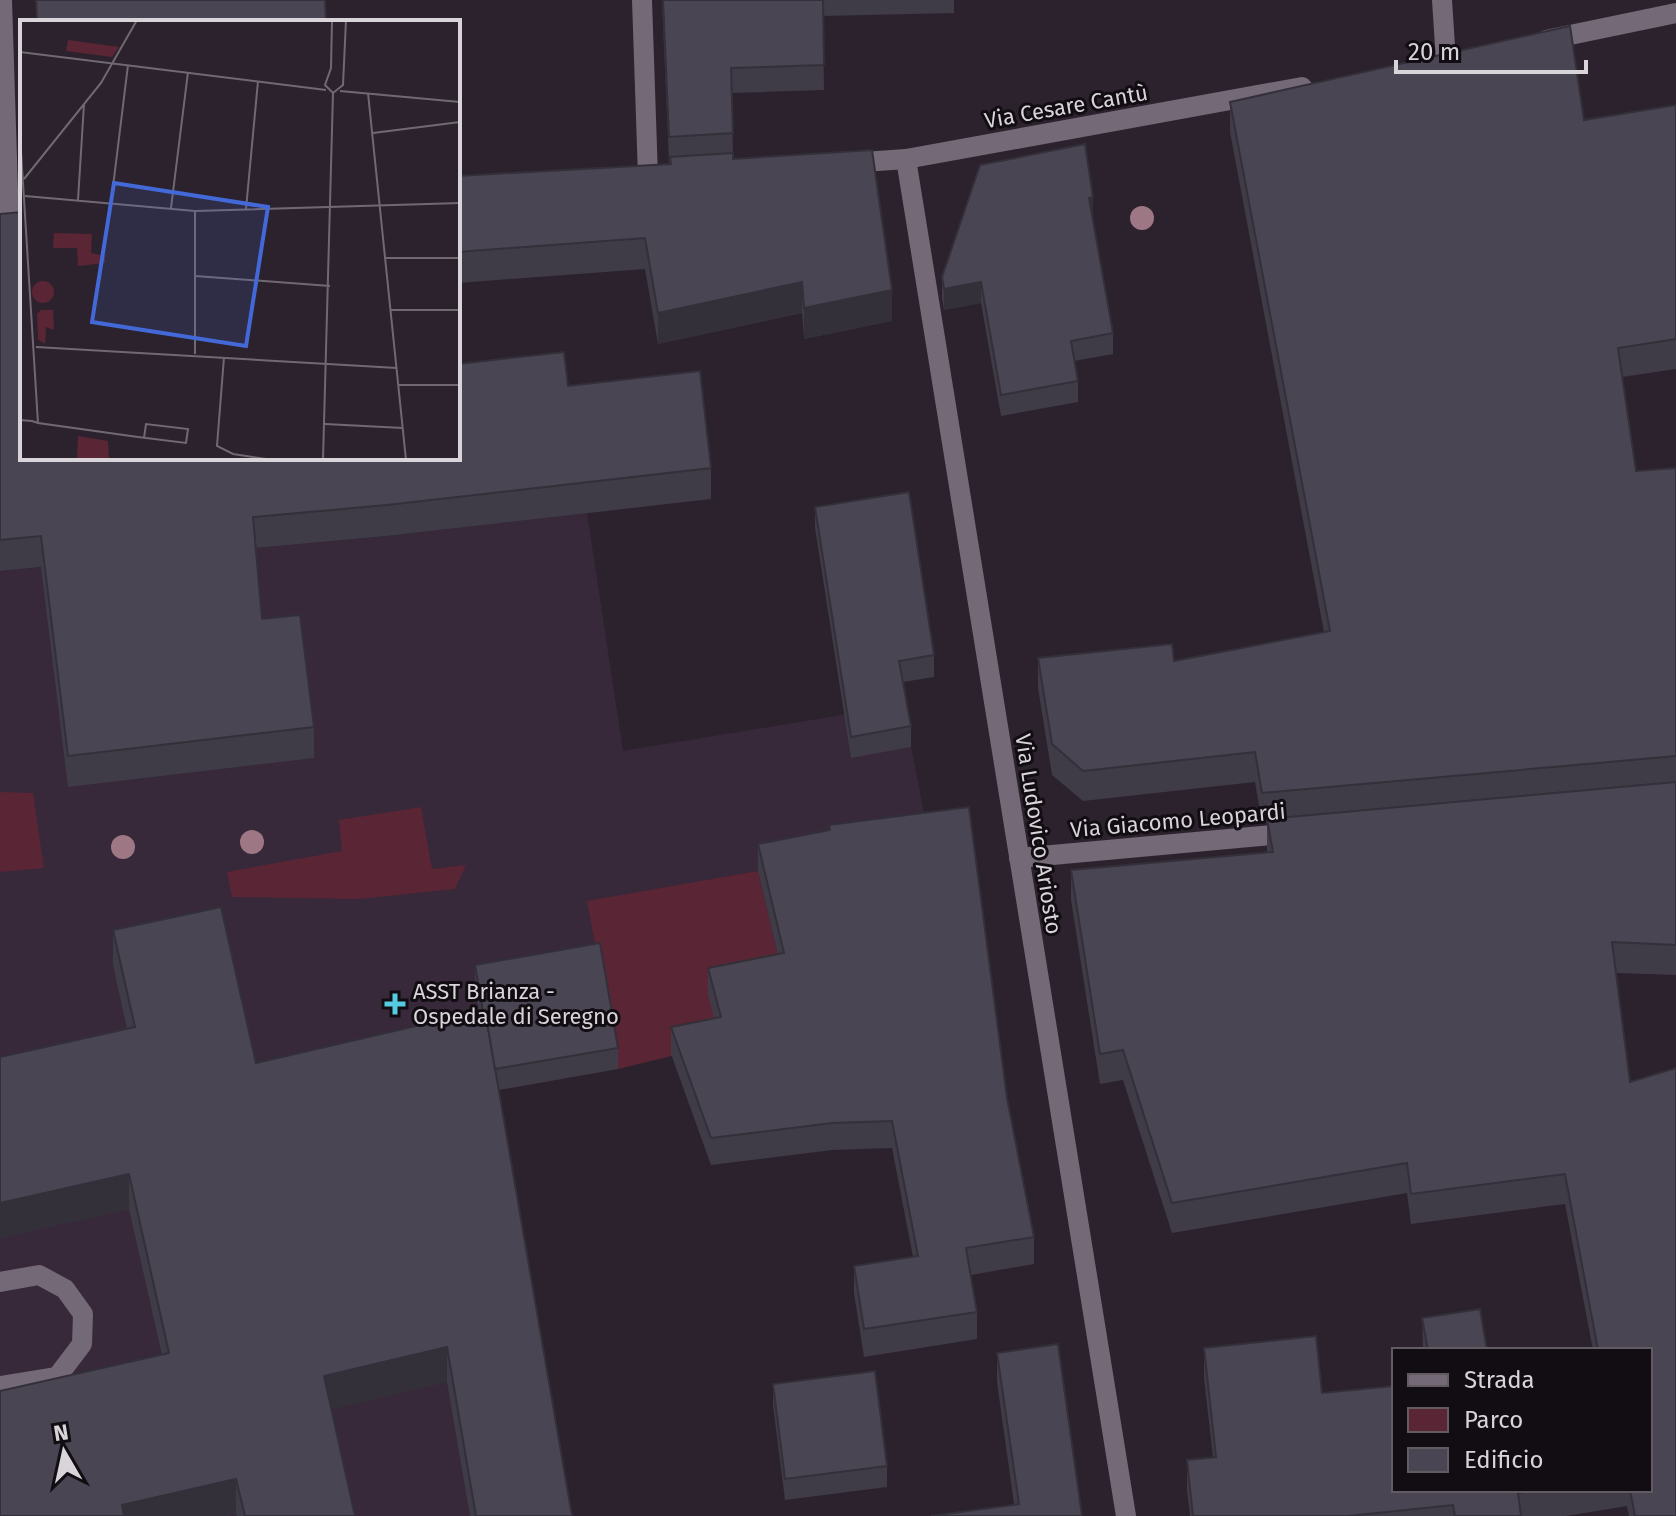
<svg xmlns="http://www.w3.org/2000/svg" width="1676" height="1516" viewBox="0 0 1676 1516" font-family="'Fira Sans',sans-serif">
<rect width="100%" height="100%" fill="#2c222d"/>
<path fill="#372939" d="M587 513 623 751 903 705 929 839 795 1028 671 1054 618 1069 440 1100 512 1516H0V571L389 536Z"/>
<g fill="#5a2534">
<path d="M0 792 33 793 44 868 0 872Z"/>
<path d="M421 807 432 869 466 865 455 889 359 899 232 897 227 872 342 851 339 820Z"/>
<path d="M758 871 784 981 721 1044 618 1069 587 901Z"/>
</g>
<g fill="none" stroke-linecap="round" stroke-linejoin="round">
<path stroke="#746976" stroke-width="20" d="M0 1282 39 1275 65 1289 83 1314 82 1344 57 1377 0 1386"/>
<g stroke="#746976" stroke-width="20">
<path d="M2 0 9 221"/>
<path d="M642 0 648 177"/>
<path d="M1442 0 1446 61"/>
<path d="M1546 40 1676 13"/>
<path d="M906 159 1126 1516"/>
<path d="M849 163 906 159 1302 87"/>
<path d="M1019 858 1294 833"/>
</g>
</g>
<g fill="#9e7784">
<circle cx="1142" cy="218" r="12"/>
<circle cx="252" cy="842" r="12"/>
<circle cx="123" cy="847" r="12"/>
</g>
<g fill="#3f3b47">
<path d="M662 0H954V13L823 16 824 90 732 93 733 159 892 321 804 339 802 313 658 344 645 269 458 283V176L670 164 669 162Z"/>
<path d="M1230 102 1584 120 1676 105V369L1622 377 1636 471 1676 468V975L1616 973 1676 1516H1629L1627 1506 1566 1516H1190L1187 1490V1460L1213 1457 1204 1378V1348L1322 1393 1394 1490H1650V1350H1593L1565 1204 1411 1224 1407 1193 1172 1233 1123 1080 1100 1084 1071 900V870L1267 852V823H1262L1255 782 1083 801 1052 775 1038 688V658L1174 661 1324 632 1230 132Z"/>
<path d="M0 214 22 458H458L568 386 711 468V499L387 536 256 548 262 619 314 727V758L68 787 41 567 0 571Z"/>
<path d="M1093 218 1113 333V354L1074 361 1078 381V402L1001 416 981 303 944 310 942 298V277Z"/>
<path d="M815 507 934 655V677L903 682 911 726V747L851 758 815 528Z"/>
<path d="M829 825 1007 1098 1034 1237V1264L971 1275 977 1312V1339L864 1357 854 1293V1266L913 1257 892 1148 832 1150 711 1165 671 1054V1027L714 1018 708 995V968L778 955 758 871V844L829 831Z"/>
<path d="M113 930 256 1063 479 1012 475 986V965L618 1048V1069L499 1090 572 1516H470L447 1382 331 1409 355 1516H237L236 1514 226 1516H0L162 1355 129 1209 0 1238V1057L127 1029 113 965Z"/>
<path d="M1422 1318 1487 1350H1423Z"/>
<path d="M997 1353 1082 1516 1014 1504 997 1382Z"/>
<path d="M773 1384 887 1466V1487L785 1500 773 1405Z"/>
</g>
<g fill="#33303a">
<path d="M1093 197V218L1089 198Z"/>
<path d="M802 282V313L658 344V313Z"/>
<path d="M981 282V303L944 310V289Z"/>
<path d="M892 290V321L804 339V308Z"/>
<path d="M129 1174V1209L0 1238V1203Z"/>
<path d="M447 1347V1382L324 1411V1376Z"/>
<path d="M236 1479V1514L226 1516H122V1505Z"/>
</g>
<g fill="#494553" stroke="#33303a" stroke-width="2">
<path d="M36 0H325L326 22H37Z"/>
<path d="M663 0H823L824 65 731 68 733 133 669 137Z"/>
<path d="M1570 26 1584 120 1676 105V339L1618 348 1636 471 1676 468V756L1262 793 1255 752 1083 771 1052 744 1038 658 1172 644 1174 661 1330 631 1230 102Z"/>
<path d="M1085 144 1093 197 1089 198 1113 333 1071 341 1078 381 1001 395 981 282 944 289 942 277 980 165Z"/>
<path d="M872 150 892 290 804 308 802 282 658 313 645 238 458 252V176L671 164 670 157 733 153V159Z"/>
<path d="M22 212V458H458V364L564 352 568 386 700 371 711 468 387 505 253 517 262 619 300 615 314 727 68 756 41 536 0 540V214Z"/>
<path d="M909 492 934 655 899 661 911 726 851 737 815 507Z"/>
<path d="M1676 782V945L1612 942 1630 1082 1676 1068V1516H1635L1630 1490H1650V1350H1598L1565 1174 1411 1194 1407 1163 1172 1203 1123 1050 1100 1054 1071 870 1273 852 1267 819Z"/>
<path d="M969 807 1007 1098 1034 1237 966 1248 977 1312 864 1329 854 1266 918 1256 892 1121 832 1123 711 1138 671 1027 721 1017 708 968 784 953 758 844 830 830 829 825Z"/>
<path d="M221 907 256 1063 485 1010 572 1516H476L447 1347 324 1376 355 1516H245L236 1479 122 1505 124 1516H0V1391L169 1353 129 1174 0 1203V1057L135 1027 113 930Z"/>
<path d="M600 943 618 1048 495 1069 485 1010 483 1011 475 965Z"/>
<path d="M1480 1309 1487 1350H1428L1422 1318Z"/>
<path d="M1316 1336 1322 1393 1394 1386V1490H1539L1518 1493 1521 1516H1455L1453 1505 1348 1516H1193L1187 1460 1216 1457 1204 1348Z"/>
<path d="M1058 1344 1082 1516H931L1019 1504 997 1353Z"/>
<path d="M875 1371 887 1466 785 1479 773 1384Z"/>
</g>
<path fill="#55cae0" stroke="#120d12" stroke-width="3" d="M391 992h8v8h8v8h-8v8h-8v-8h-8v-8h8z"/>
<g text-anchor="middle" stroke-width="6" stroke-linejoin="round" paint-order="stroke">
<g font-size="22" fill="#d9d3da" stroke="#120d12">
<text transform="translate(1066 106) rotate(-10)" y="8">Via Cesare Cantù</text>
<text transform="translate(1178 820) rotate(-5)" y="8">Via Giacomo Leopardi</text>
<text transform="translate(1039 834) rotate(81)" y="8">Via Ludovico Ariosto</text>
</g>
<g font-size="22" fill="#d9d3da" stroke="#120d12" text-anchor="start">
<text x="413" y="999">ASST Brianza -<tspan x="413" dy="25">Ospedale di Seregno</tspan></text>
</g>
</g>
<g transform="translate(20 20)">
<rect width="440" height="440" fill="#2c222d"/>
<path d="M48 20 99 27 92 37 46 31ZM34 213 72 214 71 233 85 236V243L58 246 57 228H33ZM12 272a11 11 0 1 1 22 0a11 11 0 1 1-22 0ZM21 290H33L34 310 26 307 25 324 18 319 17 294ZM58 416 88 421 89 440H57Z" fill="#5a2534"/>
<path fill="none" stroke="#716972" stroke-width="2" d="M270 0 312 1M312 0 311 48 305 65 313 73 323 65 326 0M0 32 306 70M320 71 440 82M348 73 386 440M353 113 440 102M0 115 18 403M4 159 81 63 117 0M5 176 175 191 440 183M58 180 64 84M91 183 108 45M151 188 168 52M226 189 238 61M175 191V334M365 238H440M175 256 310 266M370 290H440M16 327 377 348M204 337 197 426 213 434 253 440M378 365H440M0 400 12 401 18 403 118 417 166 423 168 409 126 404 124 418M305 404 383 408M303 440 313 73"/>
<path fill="#4369d8" fill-opacity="0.15" stroke="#4369d8" stroke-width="4" d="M94 163 248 187 226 326 72 302Z"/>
<rect width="440" height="440" fill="none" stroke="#d9d3da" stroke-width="4"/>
</g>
<rect x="1392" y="1348" width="260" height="144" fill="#120d12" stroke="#625c62" stroke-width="2"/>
<rect x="1408" y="1374" width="40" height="12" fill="#746976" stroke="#625c62" stroke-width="2"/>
<text x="1464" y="1388" font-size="24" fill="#d9d3da">Strada</text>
<rect x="1408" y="1408" width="40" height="24" fill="#5a2534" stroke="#625c62" stroke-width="2"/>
<text x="1464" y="1428" font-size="24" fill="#d9d3da">Parco</text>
<rect x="1408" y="1448" width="40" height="24" fill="#494553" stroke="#625c62" stroke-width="2"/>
<text x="1464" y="1468" font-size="24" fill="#d9d3da">Edificio</text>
<g transform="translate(64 1452) rotate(351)" stroke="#120d12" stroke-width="6" paint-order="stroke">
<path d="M0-6L14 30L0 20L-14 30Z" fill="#d9d3da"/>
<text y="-12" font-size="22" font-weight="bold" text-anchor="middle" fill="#d9d3da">N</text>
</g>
<path d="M1396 60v12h190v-12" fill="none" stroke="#d9d3da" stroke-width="4"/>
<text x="1408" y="60" font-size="24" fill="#d9d3da" stroke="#120d12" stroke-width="6" paint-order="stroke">20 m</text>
</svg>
